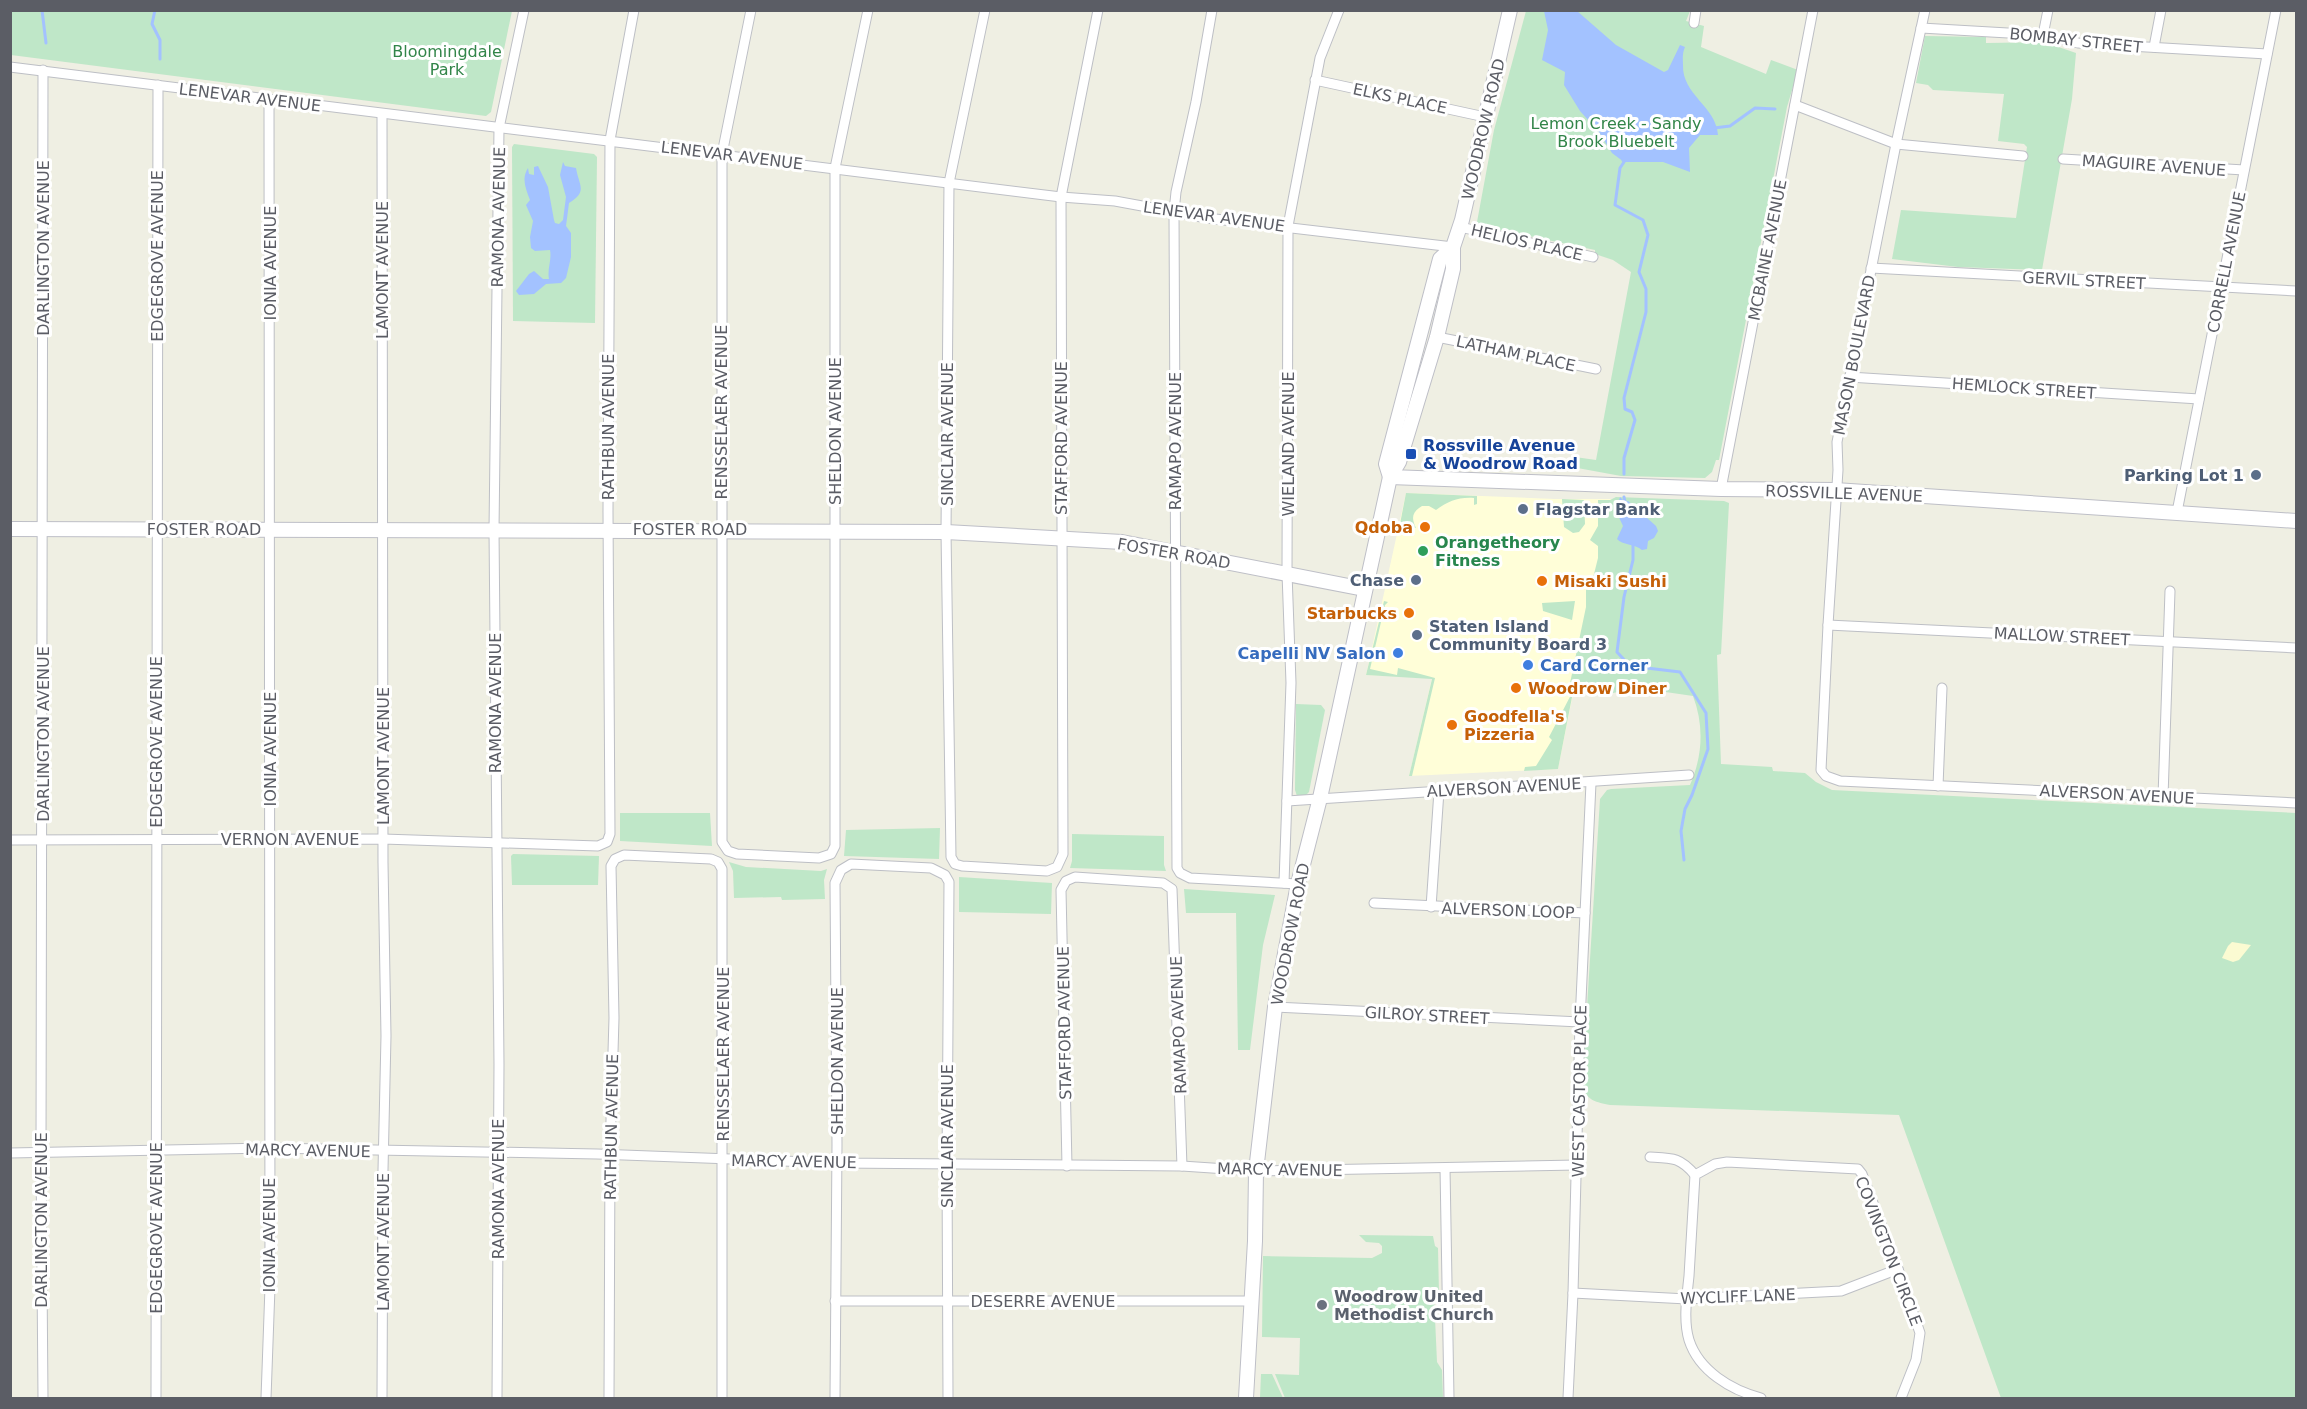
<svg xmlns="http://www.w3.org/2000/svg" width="2307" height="1409" viewBox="0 0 2307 1409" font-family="'DejaVu Sans',sans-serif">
<rect width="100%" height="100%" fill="#efefe3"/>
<path fill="#fffed8" d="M1406 493 1555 499H1612L1558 769 1409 776 1432 678 1366 675Z"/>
<g fill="#bfe7c8">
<path d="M11 10H512V11L491 112 486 116 11 55Z"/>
<path d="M1526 11H1690L1686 21 1704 26 1701 47 1766 74 1771 60 1798 70 1787 107 1719 460H1716L1712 472 1705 478 1621 476 1572 467 1575 457 1596 460 1631 272 1613 260 1595 254V250L1481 226 1477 222 1494 130Z"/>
<path d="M1925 36 1986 37V43L2044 42 2076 53 2072 99 2042 270 1958 267 1892 259 1901 210 2016 218 2027 147 2024 144 1998 141 2004 94 1933 90 1928 85 1916 83Z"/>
<path d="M514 144 594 154 597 157 595 323 513 321 512 147Z"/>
<path d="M1406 493 1477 496V504L1474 505V498C1458 497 1449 501 1436 510L1429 506H1422C1412 512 1411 518 1416 528L1400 524Z"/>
<path d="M1616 497 1724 501 1729 503 1721 654 1717 655 1721 764 1772 767 1773 771 1805 773 1816 782 1832 790 2296 813V1398H2001L1899 1115 1610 1105C1596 1102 1588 1101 1582 1087L1600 799 1607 790 1611 789 1690 785C1703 755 1704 725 1693 696L1638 688 1613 693 1574 687 1558 769 1524 771 1525 767 1536 766 1552 740 1549 737 1573 691 1569 688 1586 607V578H1593L1598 558V546L1590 540 1598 526V500H1610Z"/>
<path d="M1562 499 1584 500 1585 524 1579 532 1573 533 1564 527Z"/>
<path d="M1384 601 1388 602 1385 605 1370 669 1397 675 1398 668 1435 678 1412 776H1409L1432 679 1366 675Z"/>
<path d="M1575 601 1572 620 1543 611 1542 603Z"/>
<path d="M1296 704 1321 705 1325 710 1309 792 1306 795 1297 796 1295 790Z"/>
<path d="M620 813H710L712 846 620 841Z"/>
<path d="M940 828 939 859 844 856 846 830Z"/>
<path d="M1072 834 1164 836V865L1166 871 1070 868 1072 861Z"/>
<path d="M513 854 599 856 598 885H512L511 856Z"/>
<path d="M729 862 746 867 821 871 827 869 824 880 825 899 782 900 781 897 734 898 733 871Z"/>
<path d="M959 877 1052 883 1051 914 959 912Z"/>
<path d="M1184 889 1275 895 1263 945 1250 1050H1238L1236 913H1186Z"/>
<path d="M1359 1235 1433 1236 1435 1246 1438 1248 1439 1294 1434 1296 1437 1362 1442 1370 1443 1398H1285L1275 1374 1299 1375 1300 1338 1262 1337 1263 1256 1372 1258 1382 1253V1246L1379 1243 1366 1242Z"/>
<path d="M1261 1374H1272L1283 1398H1260Z"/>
</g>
<path fill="#fbfbd2" d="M2232 942 2251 945 2239 960 2233 962 2222 958 2228 946Z"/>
<g fill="#a3c2ff">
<path d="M1544 11H1577L1616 45 1664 72 1668 70 1680 45 1685 47C1682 54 1683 58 1683 65 1682 95 1716 106 1718 135H1700L1689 148 1690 172 1663 162H1624L1612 153 1599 132 1580 111 1564 85 1565 72 1542 60 1548 30Z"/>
<path d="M563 162 565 166 576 168C579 186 588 191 569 203L566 226 571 233V257L566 278 561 283 546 284 534 294 519 295 516 291 529 274 534 271 543 279H549C547 269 552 260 550 250L535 251 531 248 530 237 533 221 526 205 530 200C526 189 521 179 528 168L529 174 534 175V167L538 166 548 187 554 220 555 223 559 224 563 220 566 197 560 175Z"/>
<path d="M1620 497 1625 502 1628 501 1656 526 1658 531 1654 538 1648 541 1647 549 1642 550C1635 544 1622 545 1617 539L1623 526 1616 511Z"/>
</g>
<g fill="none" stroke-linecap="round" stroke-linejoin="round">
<g stroke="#a3c2ff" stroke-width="3">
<path d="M42 10 46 43"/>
<path d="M155 10 152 24 160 40V59"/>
<path d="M1714 128 1730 126 1755 108 1775 109"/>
<path d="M1623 160 1624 162 1620 168 1615 205 1643 220 1648 235 1639 272 1646 289V312L1624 398 1625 409 1632 412 1635 420 1624 458V474"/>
<path d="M1624 497 1626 506"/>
<path d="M1633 542V560L1624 597 1617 652 1630 666 1680 672 1706 713 1708 749 1692 795 1685 809 1681 831 1684 860"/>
</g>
<defs>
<g id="street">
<path d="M751 10 722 154V842L728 851 737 854 819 858 831 854 835 846V168L868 10"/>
<path d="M985 10 949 183 946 532 951 857 955 864 962 866 1047 871 1057 867 1063 854 1061 197 1098 10"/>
<path d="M1212 10 1196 102 1176 192 1174 212 1177 868 1180 873 1190 878 1298 884"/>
<path d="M1925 10 1896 144 1837 442 1838 470 1828 625 1821 770 1826 776 1840 781 2296 803"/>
<path d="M1694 23 1696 10"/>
<path d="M1921 28 2043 35 2078 43 2267 54"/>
<path d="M2043 35 2048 10"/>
<path d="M2154 47 2161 10"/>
<path d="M10 67 1061 197 1115 201 1207 218 1453 247"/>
<path d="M1315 80 1485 117"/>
<path d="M1795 105 1896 144 2023 156"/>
<path d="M382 114 383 863 386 1036 383 1170 382 1398"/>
<path d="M2063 159 2244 170"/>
<path d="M1460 227 1593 257"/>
<path d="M1871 268 2296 291"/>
<path d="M1437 337 1596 369"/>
<path d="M1849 377 2199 399"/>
<path d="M1721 489 1813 10"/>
<path d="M2177 512 2276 10"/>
<path d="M1828 625 2296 648"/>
<path d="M1938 786 1942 688"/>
<path d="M2163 797 2170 591"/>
<path d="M1287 801 1689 775"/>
<path d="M10 840 383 839 598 846 607 842 610 834 608 512 610 140 634 10"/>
<path d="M1284 883 1291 683 1287 573 1288 226 1320 58 1339 10"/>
<path d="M1374 903 1585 913"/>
<path d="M1431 907 1439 791"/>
<path d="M1275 1007 1580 1022"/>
<path d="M10 1153 269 1148 597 1154 837 1163 1182 1166 1256 1171 1577 1165"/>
<path d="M1650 1157C1672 1158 1680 1157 1695 1175"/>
<path d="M1067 1166 1061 890 1066 881 1075 877 1163 883 1172 889 1182 1166"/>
<path d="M1445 1168 1449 1398"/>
<path d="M1573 1293 1687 1299 1841 1291 1898 1269"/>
<path d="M835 1301H1251"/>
<path d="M43 1398 41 1153 43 70"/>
<path d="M156 1398 158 85"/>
<path d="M266 1398 270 1287 269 99"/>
<path d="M497 1398 499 1064 494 530 499 128 524 10"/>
<path d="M609 1398 610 1154 614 1018 611 866 615 859 624 855 711 859 718 862 722 869V1398"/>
<path d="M835 1398 837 1145 835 883 841 870 851 864 931 868 945 875 949 882 947 1164 948 1398"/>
<path d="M1568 1398 1573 1293 1580 1022 1591 783"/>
<path d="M1761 1398C1731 1390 1699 1371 1689 1340 1683 1320 1687 1296 1689 1276 1691 1242 1693 1208 1695 1175L1715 1164 1727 1162 1858 1169 1862 1174 1898 1269 1920 1333 1916 1360 1901 1398"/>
</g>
<g id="secondary">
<path d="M1390 477 1721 489 1835 490 2296 521"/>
<path d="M1390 477 1386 464 1440 259 1453 247"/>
<path d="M10 529 946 532 1122 542 1364 589"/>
<path d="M1246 1398 1255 1241 1256 1171 1275 1007 1298 884 1320 798 1390 477 1399 462 1437 337 1453 269V247L1462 220 1510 10"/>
</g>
</defs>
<use href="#street" stroke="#bdbfc5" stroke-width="11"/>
<use href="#secondary" stroke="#bebfc7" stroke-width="16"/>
<use href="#street" stroke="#fff" stroke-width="9"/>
<use href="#secondary" stroke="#fff" stroke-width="14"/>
</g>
<rect fill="#1a4fb4" stroke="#fff" stroke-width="2" x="1405" y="448" width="12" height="12" rx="3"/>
<g fill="#5c6f8a" stroke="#fff" stroke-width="2">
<circle cx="2256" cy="475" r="6"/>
<circle cx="1523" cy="509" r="6"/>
<circle cx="1416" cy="580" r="6"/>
<circle cx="1417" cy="635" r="6"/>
</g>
<g fill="#e8710a" stroke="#fff" stroke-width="2">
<circle cx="1425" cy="527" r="6"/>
<circle cx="1542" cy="581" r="6"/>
<circle cx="1409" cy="613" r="6"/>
<circle cx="1516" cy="688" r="6"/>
<circle cx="1452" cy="725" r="6"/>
</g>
<circle fill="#2e9e5b" stroke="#fff" stroke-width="2" cx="1423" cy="551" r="6"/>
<g fill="#3f7fe0" stroke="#fff" stroke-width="2">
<circle cx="1398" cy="653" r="6"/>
<circle cx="1528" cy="665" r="6"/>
</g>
<circle fill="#6b7280" stroke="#fff" stroke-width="2" cx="1322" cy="1305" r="6"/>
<g text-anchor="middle" stroke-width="6" stroke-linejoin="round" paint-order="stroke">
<g font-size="16" fill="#5b5d65" stroke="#fff">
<text transform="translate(2076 40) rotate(6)" y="6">BOMBAY STREET</text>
<text transform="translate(250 97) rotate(7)" y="6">LENEVAR AVENUE</text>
<text transform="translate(1400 98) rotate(12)" y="6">ELKS PLACE</text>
<text transform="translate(1483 129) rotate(-77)" y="6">WOODROW ROAD</text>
<text transform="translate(732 155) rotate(7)" y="6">LENEVAR AVENUE</text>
<text transform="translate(2154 165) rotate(4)" y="6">MAGUIRE AVENUE</text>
<text transform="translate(1214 216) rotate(8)" y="6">LENEVAR AVENUE</text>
<text transform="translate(498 217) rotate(-89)" y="6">RAMONA AVENUE</text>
<text transform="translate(1527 242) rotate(13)" y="6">HELIOS PLACE</text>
<text transform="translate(43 248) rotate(-90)" y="6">DARLINGTON AVENUE</text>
<text transform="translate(1767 250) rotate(-79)" y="6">MCBAINE AVENUE</text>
<text transform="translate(157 256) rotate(-90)" y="6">EDGEGROVE AVENUE</text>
<text transform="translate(2226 262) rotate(-79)" y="6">CORRELL AVENUE</text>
<text transform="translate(270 263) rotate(-90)" y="6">IONIA AVENUE</text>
<text transform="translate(382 270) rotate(-90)" y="6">LAMONT AVENUE</text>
<text transform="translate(2084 280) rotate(3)" y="6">GERVIL STREET</text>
<text transform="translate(1516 353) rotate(12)" y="6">LATHAM PLACE</text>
<text transform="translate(1854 355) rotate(-79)" y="6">MASON BOULEVARD</text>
<text transform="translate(2024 388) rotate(4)" y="6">HEMLOCK STREET</text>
<text transform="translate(721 412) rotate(-90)" y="6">RENSSELAER AVENUE</text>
<text transform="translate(608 427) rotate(-90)" y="6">RATHBUN AVENUE</text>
<text transform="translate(835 431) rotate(-90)" y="6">SHELDON AVENUE</text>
<text transform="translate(947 434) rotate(-90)" y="6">SINCLAIR AVENUE</text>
<text transform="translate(1061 438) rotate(-90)" y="6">STAFFORD AVENUE</text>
<text transform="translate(1175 441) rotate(-90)" y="6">RAMAPO AVENUE</text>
<text transform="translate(1288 444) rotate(-90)" y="6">WIELAND AVENUE</text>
<text transform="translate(1844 493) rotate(2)" y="6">ROSSVILLE AVENUE</text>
<text x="204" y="535">FOSTER ROAD</text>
<text x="690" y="535">FOSTER ROAD</text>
<text transform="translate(1174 553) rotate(10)" y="6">FOSTER ROAD</text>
<text transform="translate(2062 636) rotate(3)" y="6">MALLOW STREET</text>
<text transform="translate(495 703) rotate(-90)" y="6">RAMONA AVENUE</text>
<text transform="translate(43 734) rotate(-90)" y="6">DARLINGTON AVENUE</text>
<text transform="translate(156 742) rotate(-90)" y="6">EDGEGROVE AVENUE</text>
<text transform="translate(270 749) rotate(-90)" y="6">IONIA AVENUE</text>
<text transform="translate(383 756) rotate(-90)" y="6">LAMONT AVENUE</text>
<text transform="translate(1504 787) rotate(-3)" y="6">ALVERSON AVENUE</text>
<text transform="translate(2117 794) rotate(3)" y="6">ALVERSON AVENUE</text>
<text x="290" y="845">VERNON AVENUE</text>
<text transform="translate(1508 910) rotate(2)" y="6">ALVERSON LOOP</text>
<text transform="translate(1290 934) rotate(-79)" y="6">WOODROW ROAD</text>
<text transform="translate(1427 1015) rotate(3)" y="6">GILROY STREET</text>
<text transform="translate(1064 1023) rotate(-91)" y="6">STAFFORD AVENUE</text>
<text transform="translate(1178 1025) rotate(-92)" y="6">RAMAPO AVENUE</text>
<text transform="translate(723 1054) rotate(-90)" y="6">RENSSELAER AVENUE</text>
<text transform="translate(837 1061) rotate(-90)" y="6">SHELDON AVENUE</text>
<text transform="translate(1579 1091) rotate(-89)" y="6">WEST CASTOR PLACE</text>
<text transform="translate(611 1127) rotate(-89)" y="6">RATHBUN AVENUE</text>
<text transform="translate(947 1136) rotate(-90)" y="6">SINCLAIR AVENUE</text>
<text transform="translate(308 1150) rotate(1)" y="6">MARCY AVENUE</text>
<text transform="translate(794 1161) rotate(1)" y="6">MARCY AVENUE</text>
<text transform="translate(1280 1169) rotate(1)" y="6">MARCY AVENUE</text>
<text transform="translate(498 1189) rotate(-90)" y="6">RAMONA AVENUE</text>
<text transform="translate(41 1220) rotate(-90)" y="6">DARLINGTON AVENUE</text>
<text transform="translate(156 1228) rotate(-90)" y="6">EDGEGROVE AVENUE</text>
<text transform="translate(269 1235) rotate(-90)" y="6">IONIA AVENUE</text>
<text transform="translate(383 1242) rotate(-90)" y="6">LAMONT AVENUE</text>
<text transform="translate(1889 1251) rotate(69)" y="6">COVINGTON CIRCLE</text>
<text transform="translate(1738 1296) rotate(-2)" y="6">WYCLIFF LANE</text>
<text x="1043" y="1307">DESERRE AVENUE</text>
</g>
<g font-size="16" fill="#328549" stroke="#fff">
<text x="447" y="57">Bloomingdale<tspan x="447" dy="18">Park</tspan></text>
<text x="1616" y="129">Lemon Creek - Sandy<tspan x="1616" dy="18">Brook Bluebelt</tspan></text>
</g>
<g font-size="16" font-weight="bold" fill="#164399" stroke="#fff" text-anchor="start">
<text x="1423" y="451">Rossville Avenue<tspan x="1423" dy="18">&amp; Woodrow Road</tspan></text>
</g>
<g font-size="16" font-weight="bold" fill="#4e5e75" stroke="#fff" text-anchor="end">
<text x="2244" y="481">Parking Lot 1</text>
<text x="1535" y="515" text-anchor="start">Flagstar Bank</text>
<text x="1404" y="586">Chase</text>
<text x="1429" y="632" text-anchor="start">Staten Island<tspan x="1429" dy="18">Community Board 3</tspan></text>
</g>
<g font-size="16" font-weight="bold" fill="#c56008" stroke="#fff" text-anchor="start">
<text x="1413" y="533" text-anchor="end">Qdoba</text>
<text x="1554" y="587">Misaki Sushi</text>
<text x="1397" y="619" text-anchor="end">Starbucks</text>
<text x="1528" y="694">Woodrow Diner</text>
<text x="1464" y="722">Goodfella's<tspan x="1464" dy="18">Pizzeria</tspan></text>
</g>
<g font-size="16" font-weight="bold" fill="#27864d" stroke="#fff" text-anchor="start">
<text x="1435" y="548">Orangetheory<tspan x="1435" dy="18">Fitness</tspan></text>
</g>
<g font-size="16" font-weight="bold" fill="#366cbe" stroke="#fff" text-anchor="end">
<text x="1386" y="659">Capelli NV Salon</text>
<text x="1540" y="671" text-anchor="start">Card Corner</text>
</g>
<g font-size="16" font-weight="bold" fill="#5b616d" stroke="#fff" text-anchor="start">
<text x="1334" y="1302">Woodrow United<tspan x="1334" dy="18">Methodist Church</tspan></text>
</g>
</g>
<rect width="2307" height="1409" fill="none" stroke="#5b5d65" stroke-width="24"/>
</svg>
